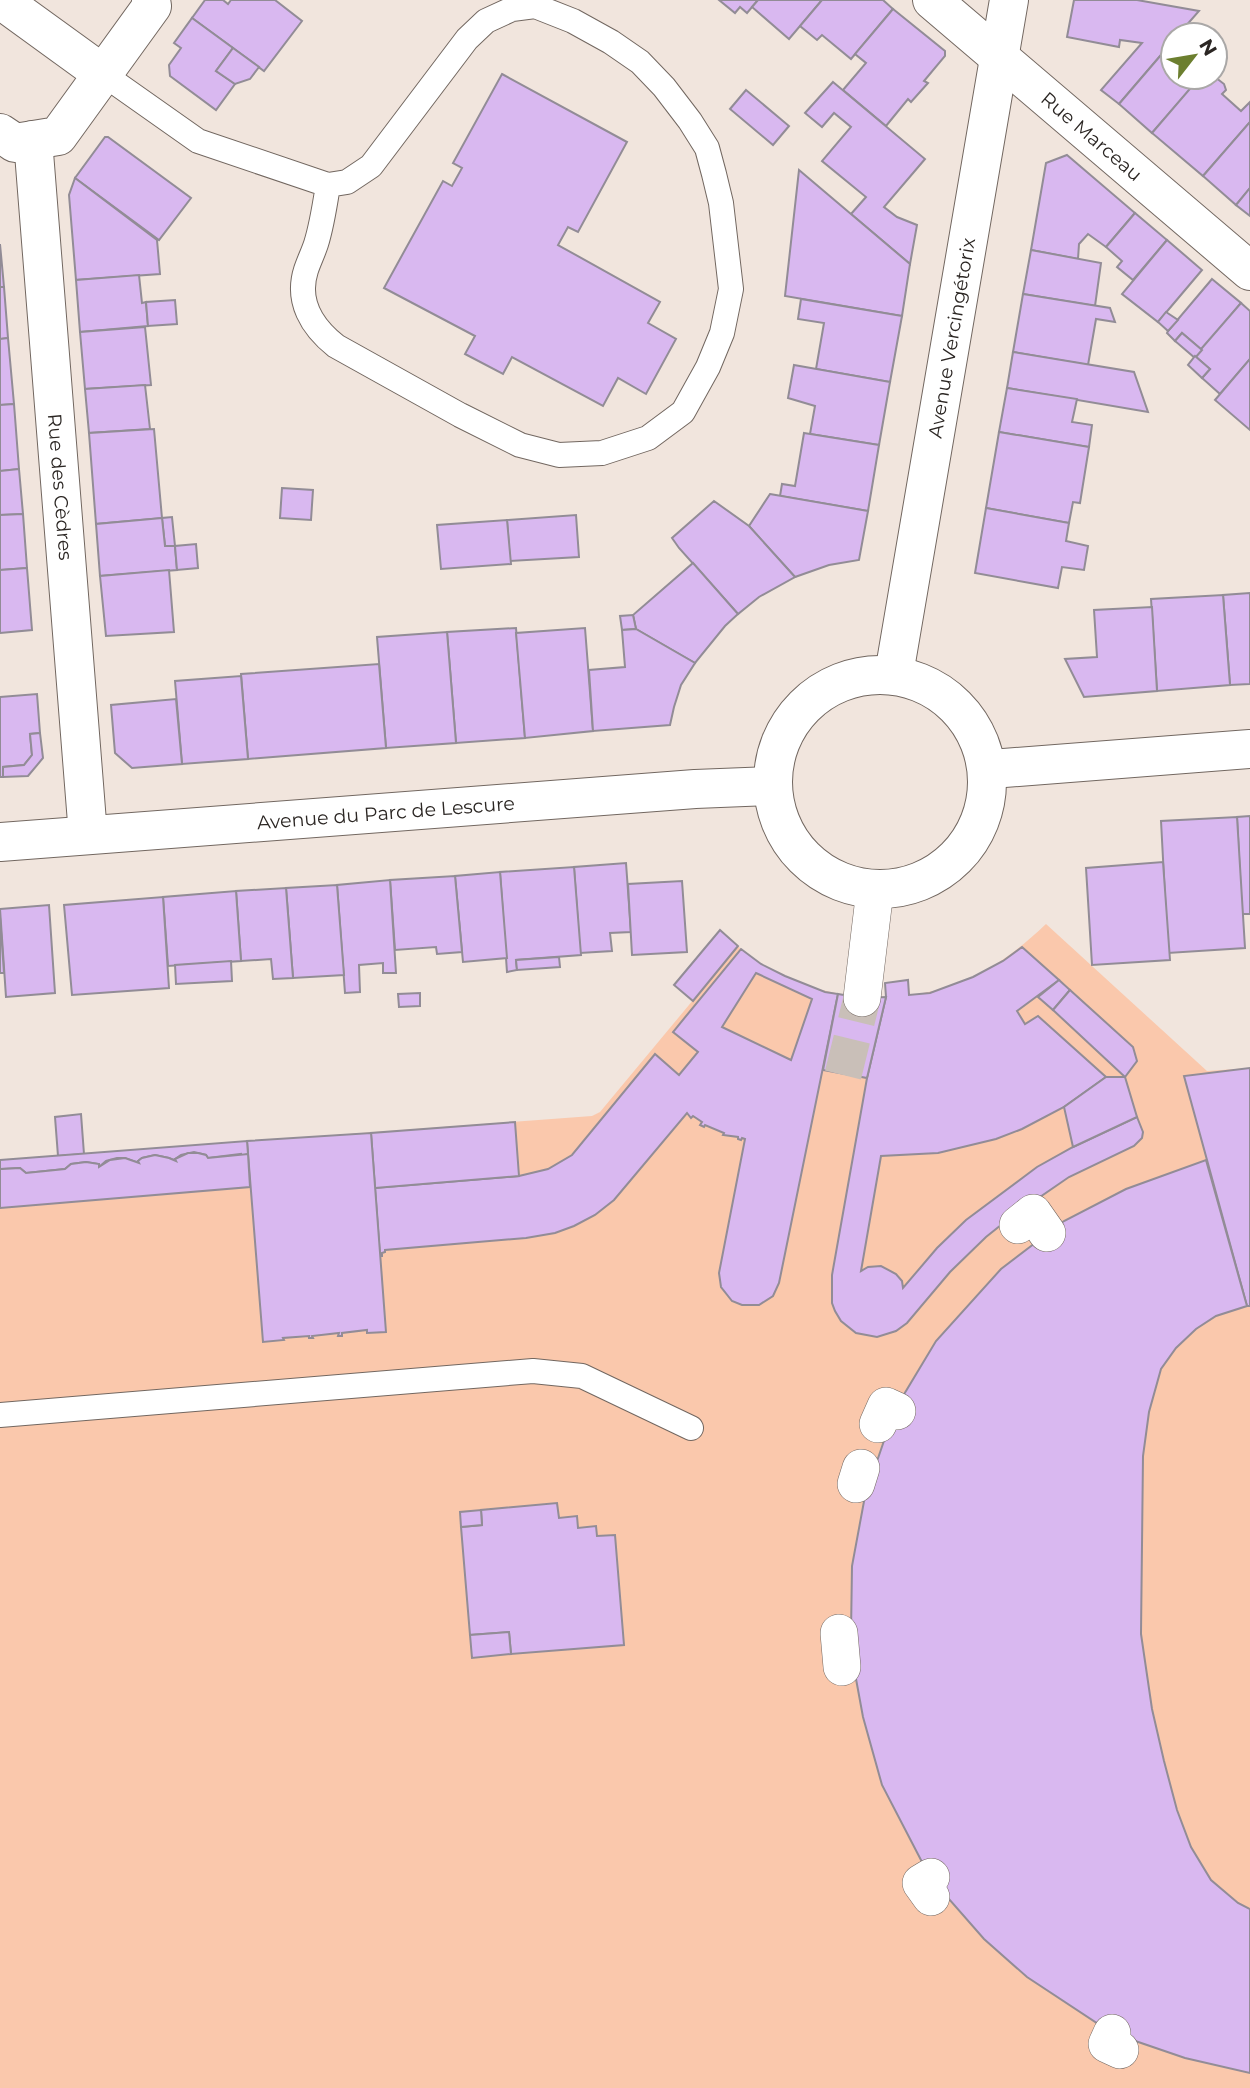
<svg xmlns="http://www.w3.org/2000/svg" width="1250" height="2088" viewBox="0 0 1250 2088" font-family="Montserrat,sans-serif">
<rect width="100%" height="100%" fill="#f1e5dd"/>
<path fill="#fac8ac" d="M1046 924 1207 1071 1250 1068V2088H0V1160L592 1116 600 1112 738 946C774 981 836 999 885 997V983L908 980 910 995C966 988 1006 962 1046 924Z"/>
<g fill="#d9b8f0" stroke="#928c96" stroke-width="2" fill-rule="evenodd">
<path d="M205 0H223L228 4 231 0H275L302 21 264 71 192 18Z"/>
<path d="M719 0H758L747 13 740 7 735 13Z"/>
<path d="M758 0H822L789 39 752 7Z"/>
<path d="M822 0H883L893 9 851 59 822 35 817 40 800 26Z"/>
<path d="M1074 0H1137L1199 11 1178 35H1173V41L1119 104 1101 90 1142 43 1120 40 1119 47 1067 37Z"/>
<path d="M893 9 945 51V56L924 81 928 83 911 102 908 99 886 126 843 90 866 63 855 54Z"/>
<path d="M192 18 233 48 216 71 235 84 216 110 170 76 169 65 181 48 174 43Z"/>
<path d="M233 48 259 67 250 79 235 84 216 71Z"/>
<path d="M1161 55 1173 65V77H1187L1195 84 1152 133 1119 104Z"/>
<path d="M502 74 627 142 578 232 568 227 558 245 660 302 648 323 676 339 646 394 618 378 603 406 512 357 503 374 465 354 475 336 384 288 443 181 452 186 462 168 453 163Z"/>
<path d="M1200 77 1204 79 1215 77 1224 84 1226 90 1222 94 1241 111 1250 102V122L1203 176 1152 133Z"/>
<path d="M833 82 925 159 884 207 897 217 917 225 910 264 851 214 866 197 822 161 851 127 834 113 822 127 805 113Z"/>
<path d="M746 90 789 126 773 145 730 109Z"/>
<path d="M1250 122V188L1236 205 1203 176Z"/>
<path d="M105 137H108L191 198 159 240 75 178Z"/>
<path d="M1067 155 1135 213 1106 247 1088 234 1079 244 1078 259 1031 250 1046 163Z"/>
<path d="M799 170 910 264 902 316 785 296Z"/>
<path d="M75 178 157 240 160 274 76 280 69 195Z"/>
<path d="M1250 188V216L1236 205Z"/>
<path d="M1135 213 1167 240 1133 280 1117 267 1122 261 1106 247Z"/>
<path d="M1167 240 1202 270 1158 322 1122 294Z"/>
<path d="M0 244 4 287H0Z"/>
<path d="M1031 250 1101 263 1095 306 1023 294Z"/>
<path d="M139 275 142 303 146 302 148 326 80 332 76 280Z"/>
<path d="M1212 279 1241 303 1202 350 1182 333 1175 341 1167 333 1168 331Z"/>
<path d="M0 287H4L8 338 0 339Z"/>
<path d="M1023 294 1110 308 1115 322 1096 319 1088 365 1013 352Z"/>
<path d="M801 299 902 316 890 382 816 369 824 323 798 319Z"/>
<path d="M175 300 177 324 148 326 146 302Z"/>
<path d="M1241 303 1250 311V359L1220 394 1202 378 1210 369 1195 356Z"/>
<path d="M1166 312 1178 320 1168 331 1158 322Z"/>
<path d="M145 327 151 385 85 389 80 332Z"/>
<path d="M1182 333 1202 350 1195 358 1175 341Z"/>
<path d="M8 338 14 404 0 405V339Z"/>
<path d="M1013 352 1134 372 1148 412 1007 388Z"/>
<path d="M1195 356 1210 369 1202 378 1188 365Z"/>
<path d="M1250 359V430L1215 400Z"/>
<path d="M794 365 890 382 879 445 810 434 815 406 788 398Z"/>
<path d="M145 385 150 429 89 433 85 389Z"/>
<path d="M1007 388 1077 399 1072 422 1092 425 1089 447 999 432Z"/>
<path d="M14 404 19 469 0 471V405Z"/>
<path d="M154 429 162 518 96 524 89 433Z"/>
<path d="M999 432 1089 447 1080 503 1073 502 1069 523 986 508Z"/>
<path d="M804 433 879 445 868 511 780 496 782 484 795 486Z"/>
<path d="M19 469 23 514 0 515V471Z"/>
<path d="M282 488 313 490 311 520 280 518Z"/>
<path d="M770 494 868 511 859 560 829 565 795 577 749 526Z"/>
<path d="M714 501 749 526 795 577 759 597 738 614 679 548 672 538Z"/>
<path d="M986 508 1069 523 1066 541 1088 546 1084 570 1062 567 1058 588 975 573Z"/>
<path d="M23 514 27 568 0 570V515Z"/>
<path d="M576 515 579 557 510 561 507 520Z"/>
<path d="M172 517 175 546H165L162 518Z"/>
<path d="M162 518 165 546H175L177 570 100 576 96 524Z"/>
<path d="M507 520 511 564 441 569 437 525Z"/>
<path d="M196 544 198 568 177 570 175 546Z"/>
<path d="M693 563 738 614 725 626 695 663 636 629 633 615Z"/>
<path d="M27 568 32 630 0 633V570Z"/>
<path d="M169 570 174 632 106 636 100 576Z"/>
<path d="M1250 593V684L1230 685 1223 595Z"/>
<path d="M1223 595 1230 685 1157 691 1151 599Z"/>
<path d="M1152 607 1157 691 1084 697 1065 659 1097 657 1094 610Z"/>
<path d="M633 615 636 629 622 630 620 616Z"/>
<path d="M516 628 525 738 456 743 447 632Z"/>
<path d="M585 628 593 731 525 738 516 633Z"/>
<path d="M636 629 695 663 681 685 674 707 670 725 593 731 589 670 625 667 622 630Z"/>
<path d="M447 632 456 743 386 748 377 637Z"/>
<path d="M379 664 386 748 248 759 241 674Z"/>
<path d="M241 676 248 759 182 764 175 681Z"/>
<path d="M37 694 40 733 30 734 32 755 24 765 3 767V777H0V697Z"/>
<path d="M176 699 182 764 132 768 115 753 111 705Z"/>
<path d="M40 733 43 758 28 776 3 777V767L24 765 32 755 30 734Z"/>
<path d="M1250 816V914H1242L1237 817Z"/>
<path d="M1237 817 1245 948 1168 953 1161 821Z"/>
<path d="M1163 862 1170 960 1092 965 1086 868Z"/>
<path d="M626 863 631 932 610 933 612 951 580 953 574 867Z"/>
<path d="M574 867 581 955 516 960 517 970 507 972 500 872Z"/>
<path d="M500 872 507 958 463 962 455 876Z"/>
<path d="M455 876 462 952 437 954 436 947 395 950 390 880Z"/>
<path d="M390 880 396 973H383V963L359 965 360 992 345 993 337 885Z"/>
<path d="M682 881 687 952 632 955 628 884Z"/>
<path d="M337 885 344 975 293 978 286 888Z"/>
<path d="M286 888 293 978 273 979 271 959 241 961 236 891Z"/>
<path d="M236 891 241 961 168 966 163 897Z"/>
<path d="M163 897 169 988 72 995 64 905Z"/>
<path d="M49 905 55 993 6 997 0 909Z"/>
<path d="M0 917 4 973H0Z"/>
<path d="M720 930 738 946 693 1001 674 985Z"/>
<path d="M1022 947 1059 980 1017 1011 1025 1024 1038 1016 1106 1077 1064 1107 1022 1129 996 1139 938 1153 881 1156 861 1271 868 1267 881 1266 896 1274 902 1281 903 1288 937 1248 966 1220 1037 1167 1073 1147 1137 1117 1143 1132 1142 1138 1134 1146 1069 1177 1011 1217 986 1237 950 1272 907 1323 896 1331 877 1337 856 1333 841 1321 835 1311 832 1303V1275L867 1078 886 997 885 983 908 980 909 995 930 993 973 977 1003 961Z"/>
<path d="M741 949 761 964 785 976 825 992 838 994 779 1283 773 1296 759 1305H742L732 1301 721 1287 719 1273 745 1139 742 1138 741 1140 738 1139V1137L723 1135 724 1133 705 1125 704 1127 700 1125 702 1122 693 1116 691 1118 687 1113 614 1200 595 1215 574 1226 555 1233 526 1238 385 1250V1252L382 1253V1256H380L375 1188 519 1176 548 1169 572 1155 655 1054 679 1075 698 1052 673 1032ZM756 973 812 999 791 1060 722 1027Z"/>
<path d="M559 957 560 967 517 970 516 960Z"/>
<path d="M231 961 232 981 176 984 175 965Z"/>
<path d="M1059 980 1070 990 1053 1010 1038 997Z"/>
<path d="M1070 990 1133 1047 1137 1061 1125 1077 1053 1010Z"/>
<path d="M420 993V1006L399 1007 398 994Z"/>
<path d="M838 994 862 998 886 997 867 1078 823 1070Z"/>
<path d="M1250 1068V1306H1247L1184 1076Z"/>
<path d="M1106 1077H1125L1137 1117 1073 1147 1064 1107Z"/>
<path d="M81 1114 84 1154 58 1156 55 1117Z"/>
<path d="M515 1122 519 1176 375 1188 371 1133Z"/>
<path d="M371 1133 386 1332 367 1333V1330L342 1333V1336H338L339 1333 312 1336 313 1338H309V1336L283 1338 284 1340 263 1342 247 1141Z"/>
<path d="M247 1141 248 1154 241 1156V1154L208 1158 206 1155 194 1152 181 1155 175 1159 176 1161 169 1158 155 1155 142 1158 138 1161 139 1163 125 1158H117L106 1161 99 1167V1164L86 1162 71 1164 65 1169 26 1173 20 1168 0 1169V1160Z"/>
<path d="M188 1153H198L206 1155 208 1158 248 1154 250 1187 0 1208V1169H2L20 1168 26 1173 65 1169 71 1164 86 1162 99 1164V1167L110 1160 125 1158 139 1163 138 1161 142 1158 155 1155 169 1158 176 1161 175 1159Z"/>
<path d="M1206 1160 1247 1306 1216 1316 1196 1329 1176 1348 1161 1369 1149 1412 1143 1456 1141 1634 1152 1709 1164 1761 1177 1810 1191 1847 1211 1880 1238 1903 1250 1909V2073L1185 2058 1112 2033 1027 1977 984 1939 941 1890 922 1862 882 1785 863 1717 854 1668 851 1633 852 1566 865 1496 886 1435 903 1396 936 1341 1001 1269 1064 1221 1126 1189Z"/>
<path d="M557 1503 559 1518 577 1516 578 1528 596 1526 597 1536 615 1535 624 1645 511 1654 509 1632 470 1635 461 1527 482 1525 481 1510Z"/>
<path d="M481 1510 482 1525 461 1527 460 1512Z"/>
<path d="M509 1632 511 1654 472 1658 470 1635Z"/>
</g>
<g fill="none" stroke-linecap="round" stroke-linejoin="round">
<path stroke="#c9bfb8" stroke-width="37" stroke-dasharray="37 18" stroke-linecap="butt" d="M843 1075 862 998"/>
<defs>
<g id="service">
<path d="M103 74 198 141 328 185 347 182 371 166 467 39 486 21 512 9 535 6 573 21 611 42 640 62 664 87 690 121 707 148 714 174 721 203 731 289 722 333 708 367 683 412 648 438 602 453 559 455 520 445 460 415 336 346C312 327 296 301 306 270 309 261 313 253 316 244 322 225 325 204 328 185"/>
<path d="M0 1415 533 1371 582 1376 691 1428"/>
</g>
<g id="pedestrian">
<path d="M862 998 875 890"/>
<path d="M1018 1225 1033 1213 1047 1233"/>
<path d="M878 1424 886 1406 897 1411"/>
<path d="M856 1484 861 1468"/>
<path d="M839 1633 842 1667"/>
<path d="M931 1877 921 1883 931 1897"/>
<path d="M1112 2033 1107 2044 1120 2050"/>
</g>
<g id="minor">
<path d="M1 0 103 74"/>
<path id="s1" d="M932 0 1250 271"/>
<path d="M0 133 15 143 58 136 152 6 151 0"/>
<path id="s2" d="M33 140 88 835"/>
<path id="s3" d="M894 674 1009 0"/>
<circle cx="880" cy="782" r="107"/>
<path d="M987 771 1004 768 1250 749"/>
<path id="s4" d="M0 842 695 789 772 786"/>
</g>
</defs>
<use href="#service" stroke="#726760" stroke-width="26"/>
<use href="#pedestrian" stroke="#726760" stroke-width="38"/>
<use href="#minor" stroke="#726760" stroke-width="40"/>
<use href="#service" stroke="#fff" stroke-width="24"/>
<use href="#pedestrian" stroke="#fff" stroke-width="37"/>
<use href="#minor" stroke="#fff" stroke-width="38"/>
</g>
<g text-anchor="middle" stroke-width="5" stroke-linejoin="round" paint-order="stroke">
<g font-size="19" fill="#2b2623" stroke="#fff">
<text dy="7" stroke="none"><textPath href="#s1" startOffset="210">Rue Marceau</textPath></text>
<text dy="7" stroke="none"><textPath href="#s3" startOffset="341">Avenue Vercingétorix</textPath></text>
<text dy="7" stroke="none"><textPath href="#s2" startOffset="348">Rue des Cèdres</textPath></text>
<text dy="7" stroke="none"><textPath href="#s4" startOffset="387">Avenue du Parc de Lescure</textPath></text>
</g>
</g>
<g transform="translate(1194 56) rotate(59)"><circle r="33" fill="#ffffff" stroke="#aaa8a7" stroke-width="2"/>
<path d="M0-5L12 26L0 18L-12 26Z" fill="#6c7f2f"/>
<text y="-10" font-size="19" font-weight="bold" text-anchor="middle" fill="#2b2623">N</text>
</g>
</svg>
